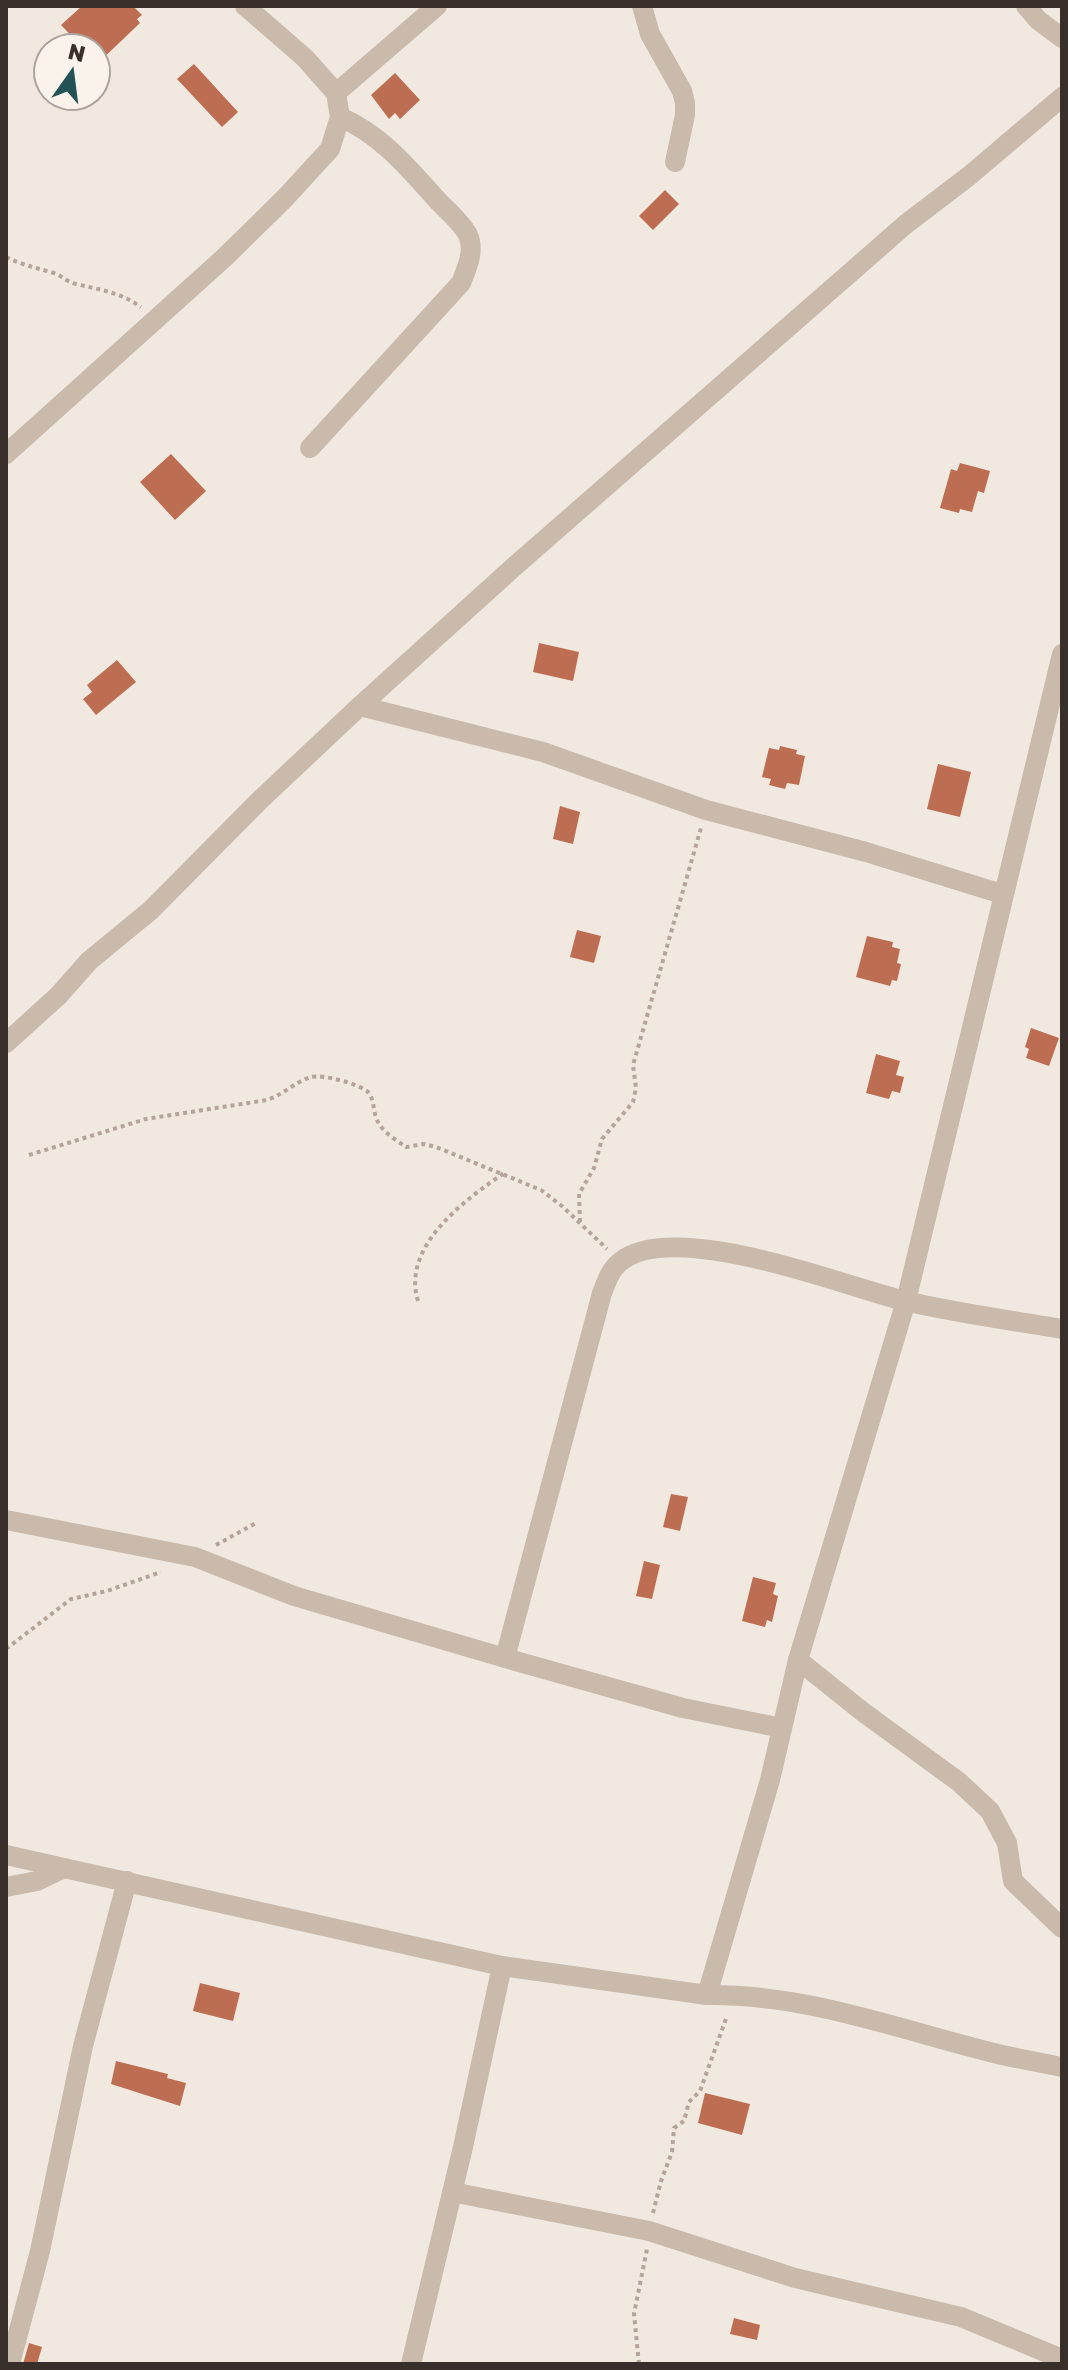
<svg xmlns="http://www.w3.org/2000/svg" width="1068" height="2370" viewBox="0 0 1068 2370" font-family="'Golos Text',sans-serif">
<rect width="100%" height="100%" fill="#f1e9e0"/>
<g fill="#bd6e52">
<path d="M82 6H133L142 15 137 19 140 23 96 65V48H83L61 25Z"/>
<path d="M194 64 238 112 222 127 177 79Z"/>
<path d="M395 73 420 100 400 119 395 113 389 119 371 95Z"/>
<path d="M665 190 679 204 653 230 639 216Z"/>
<path d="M171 454 206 491 175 520 140 482Z"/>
<path d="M960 463 990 471 984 493 978 491 972 512 960 509 959 513 940 508 951 469 957 471Z"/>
<path d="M539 643 579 652 573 681 533 672Z"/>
<path d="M117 660 136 682 96 715 83 699 92 692 87 685Z"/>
<path d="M780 746 797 750 796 754 805 756 799 785 787 783 785 789 769 785 771 779 762 777 769 748 779 750Z"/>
<path d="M938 764 971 772 960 817 927 809Z"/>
<path d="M560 806 580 812 573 844 553 839Z"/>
<path d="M577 930 601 936 594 963 570 957Z"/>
<path d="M867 936 893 942 892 947 900 949 897 963 901 964 897 981 892 980 890 986 856 977Z"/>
<path d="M1031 1028 1059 1038 1049 1066 1026 1058 1029 1049 1025 1047Z"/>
<path d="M876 1054 900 1061 896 1075 904 1077 900 1093 892 1091 889 1099 866 1093Z"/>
<path d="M671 1494 688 1497 680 1531 663 1527Z"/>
<path d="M644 1561 660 1565 652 1599 636 1596Z"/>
<path d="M753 1577 776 1583 773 1594 778 1596 772 1622 767 1620 765 1627 742 1621Z"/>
<path d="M200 1983 240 1993 233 2021 193 2011Z"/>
<path d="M116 2061 168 2074 167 2078 186 2083 180 2106 111 2084Z"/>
<path d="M705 2093 750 2104 742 2135 698 2123Z"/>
<path d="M734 2318 760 2325 757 2340 730 2334Z"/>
<path d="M29 2343 42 2347 37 2364H23Z"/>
</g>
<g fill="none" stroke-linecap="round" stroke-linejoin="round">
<g stroke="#b5a497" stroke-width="4" stroke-dasharray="4 4" stroke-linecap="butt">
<path d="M6 257C22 265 37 268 54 273 62 276 67 282 76 284 101 290 119 292 141 307"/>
<path d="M29 1155 146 1119 267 1100C283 1095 296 1081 311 1077 322 1074 361 1084 369 1093 374 1100 373 1109 376 1117 380 1131 395 1139 406 1147L424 1144 436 1147 541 1190 562 1206 607 1249"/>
<path d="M580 1222 579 1194 594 1168 602 1139 633 1102 636 1088 633 1065 701 828"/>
<path d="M418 1301C401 1246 465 1200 504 1173"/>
<path d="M216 1545 256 1523"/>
<path d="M6 1649 71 1599 107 1591 161 1572"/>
<path d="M653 2213 661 2181 672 2152 674 2128 684 2121 689 2102 700 2091 727 2016"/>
<path d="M639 2364 634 2314 647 2249"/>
</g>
<g stroke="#c9baac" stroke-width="20">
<path d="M642 6 650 34 682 91 685 103V115L675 162"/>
<path d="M1026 6 1038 20 1062 38"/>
<path d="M336 93 437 6"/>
<path d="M310 448 461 283C467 268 475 251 468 235 462 223 448 211 439 202 409 169 382 135 340 117"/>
<path d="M6 454 225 257 285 198 330 149 340 117 336 93 305 58 245 6"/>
<path d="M360 706 543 752 706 810 866 852 1002 894"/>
<path d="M6 1043 58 996 89 961 151 910 260 800 360 706 516 565 906 224 969 176 1062 97"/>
<path d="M6 1520 195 1557 294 1596 505 1658 683 1708 782 1728"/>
<path d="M505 1658 602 1293C607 1281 610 1270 620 1262 673 1218 843 1286 905 1301 956 1313 1010 1320 1062 1329"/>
<path d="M798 1660 863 1712 959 1782 990 1811 1007 1843 1013 1881 1062 1928"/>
<path d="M6 1855 502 1966 707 1995C805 1994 895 2028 990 2052 1013 2058 1038 2062 1062 2067"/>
<path d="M6 1887 37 1881 64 1868"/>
<path d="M707 1995 770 1780 798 1660 906 1301 1062 654"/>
<path d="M452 2192 649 2231 795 2278 961 2317 1062 2359"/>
<path d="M10 2364 40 2251 83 2046 127 1881"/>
<path d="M411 2364 463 2147 502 1966"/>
</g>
</g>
<rect width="1068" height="2370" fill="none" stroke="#382f2b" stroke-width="16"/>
<g transform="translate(72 72) rotate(14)"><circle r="38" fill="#f9f3ec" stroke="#aca59f" stroke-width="2"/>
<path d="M0-6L14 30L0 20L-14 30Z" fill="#235256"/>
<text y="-12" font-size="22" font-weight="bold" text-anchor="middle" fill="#382f2b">N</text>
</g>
</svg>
